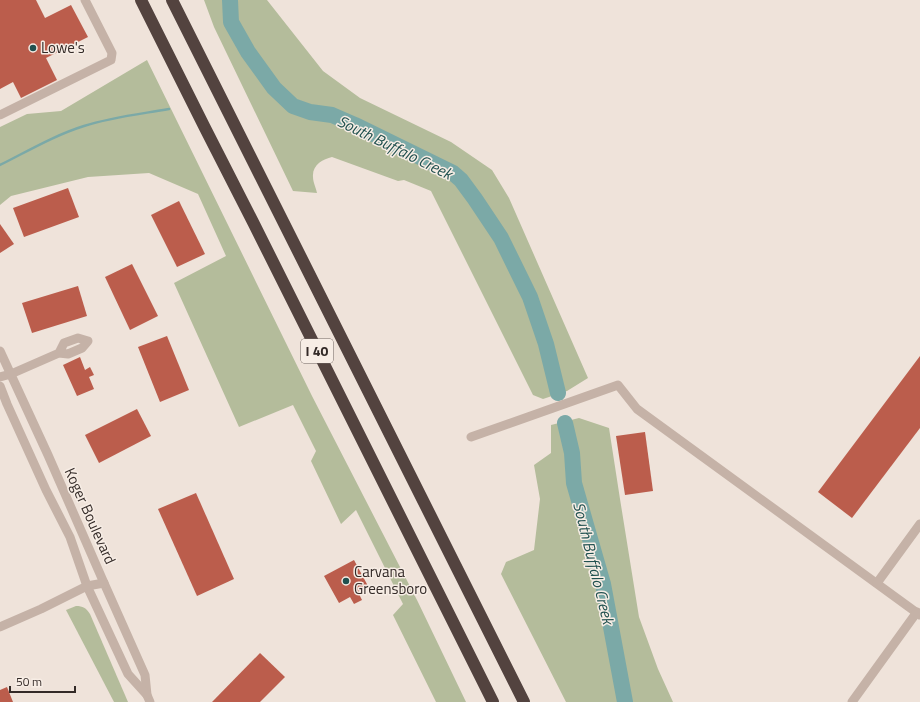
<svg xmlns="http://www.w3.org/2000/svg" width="920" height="702" viewBox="0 0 920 702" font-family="'Titillium Web',sans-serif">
<rect width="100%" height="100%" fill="#efe3da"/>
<g fill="#b4bc9b">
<path d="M204 0H267L323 71 360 98 451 142 492 170 509 198 588 378 567 391 543 399 533 395 431 191 404 180 398 181 332 157C323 159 312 165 313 177 313 182 316 188 317 193L293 191 214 27Z"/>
<path d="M147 60 312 396 417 600 466 702H436L393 615 403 604 356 510 341 524 311 461 316 451 293 405 239 427 174 283 226 256 198 194 149 173 88 177 11 196 0 205V127L27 114 61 111Z"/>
<path d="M579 418 609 428 620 499 639 617 658 669 673 702H566L501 574 506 562 534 550 540 499 534 465 551 453V425Z"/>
<path d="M76 606C83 606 86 608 90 614L128 702H114L66 610Z"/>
</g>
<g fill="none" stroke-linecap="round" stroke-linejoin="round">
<path stroke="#7ba9a7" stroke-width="2.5" d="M0 165C28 151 55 135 84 126 112 117 141 114 169 109"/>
<g stroke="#7ba9a7" stroke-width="16">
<path d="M230 0 231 22 248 52 274 88 293 106 310 112 332 115 355 125 453 173 461 180 475 199 501 238 530 297 546 344 558 393"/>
<path d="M565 423 572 453 574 483 603 584 625 702"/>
</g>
</g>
<g fill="#bb5d4c">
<path d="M0 0H36L45 18 71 5 88 37 46 58 57 80 21 98 13 82 0 89Z"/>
<path d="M68 188 79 217 24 237 13 208Z"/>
<path d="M179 201 205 254 177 267 151 215Z"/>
<path d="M0 224 14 244 0 253Z"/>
<path d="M132 264 158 316 130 330 105 277Z"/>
<path d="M78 286 87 316 32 333 22 303Z"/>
<path d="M167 336 189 390 160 402 138 347Z"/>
<path d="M920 356V428L852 518 818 492Z"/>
<path d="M80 357 85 370 90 367 94 375 89 377 94 389 77 396 63 365Z"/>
<path d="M137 409 151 436 99 463 85 435Z"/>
<path d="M645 432 653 491 625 495 616 436Z"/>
<path d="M196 493 234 579 197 596 158 509Z"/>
<path d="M354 560 368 586 358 592 362 600 354 604 350 597 339 603 324 576Z"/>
<path d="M260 653 285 677 260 702H212Z"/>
<path d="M7 687 13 702H0V690Z"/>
</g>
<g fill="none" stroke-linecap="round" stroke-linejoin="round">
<g stroke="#c5b2a7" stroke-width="9">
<path d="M0 115 111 60 112 53 85 0"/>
<path d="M0 351 48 455 104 583 145 675 147 695 150 702"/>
<path d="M0 377 11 374 59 353 68 354 82 348 88 341 78 338 64 343 59 353"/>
<path d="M0 386 7 404 46 490 70 537 87 586 128 674 147 695"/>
<path d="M471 437 618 385 637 409 920 615"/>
<path d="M877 583 920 524"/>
<path d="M0 627 41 609 87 586 104 583"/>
<path d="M852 702 917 612"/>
</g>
<g stroke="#53433f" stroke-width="12">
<path d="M141 0 204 126 254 224 493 702"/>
<path d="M172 0 524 702"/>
</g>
</g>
<g fill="#20504f" stroke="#f7ede5" stroke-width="1.5">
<circle cx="33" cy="48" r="4"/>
<circle cx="346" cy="581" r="4"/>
</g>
<g text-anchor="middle" stroke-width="3" stroke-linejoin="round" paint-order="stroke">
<rect fill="#f7ede5" stroke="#6e6460" stroke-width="1" x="301" y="339" width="32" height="24" rx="3"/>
<g font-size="14" font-weight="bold" fill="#332a27">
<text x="317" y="356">I 40</text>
</g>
<g font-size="15" fill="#332a27" stroke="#f7ede5" text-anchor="start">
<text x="41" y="53">Lowe's</text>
<text x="354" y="577">Carvana<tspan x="354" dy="17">Greensboro</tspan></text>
</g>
<g font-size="15" fill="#332a27" stroke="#f7ede5">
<text transform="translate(90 516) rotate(66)" y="5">Koger Boulevard</text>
</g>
<g font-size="16" font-style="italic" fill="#20504f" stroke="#f7ede5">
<text transform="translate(395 147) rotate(26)" y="6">South Buffalo Creek</text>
<text transform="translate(594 563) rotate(76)" y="6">South Buffalo Creek</text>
</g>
</g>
<path d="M10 686v6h65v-6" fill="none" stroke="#332a27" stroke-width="2"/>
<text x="16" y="686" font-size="12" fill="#332a27" stroke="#f7ede5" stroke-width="3" paint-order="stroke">50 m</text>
</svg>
